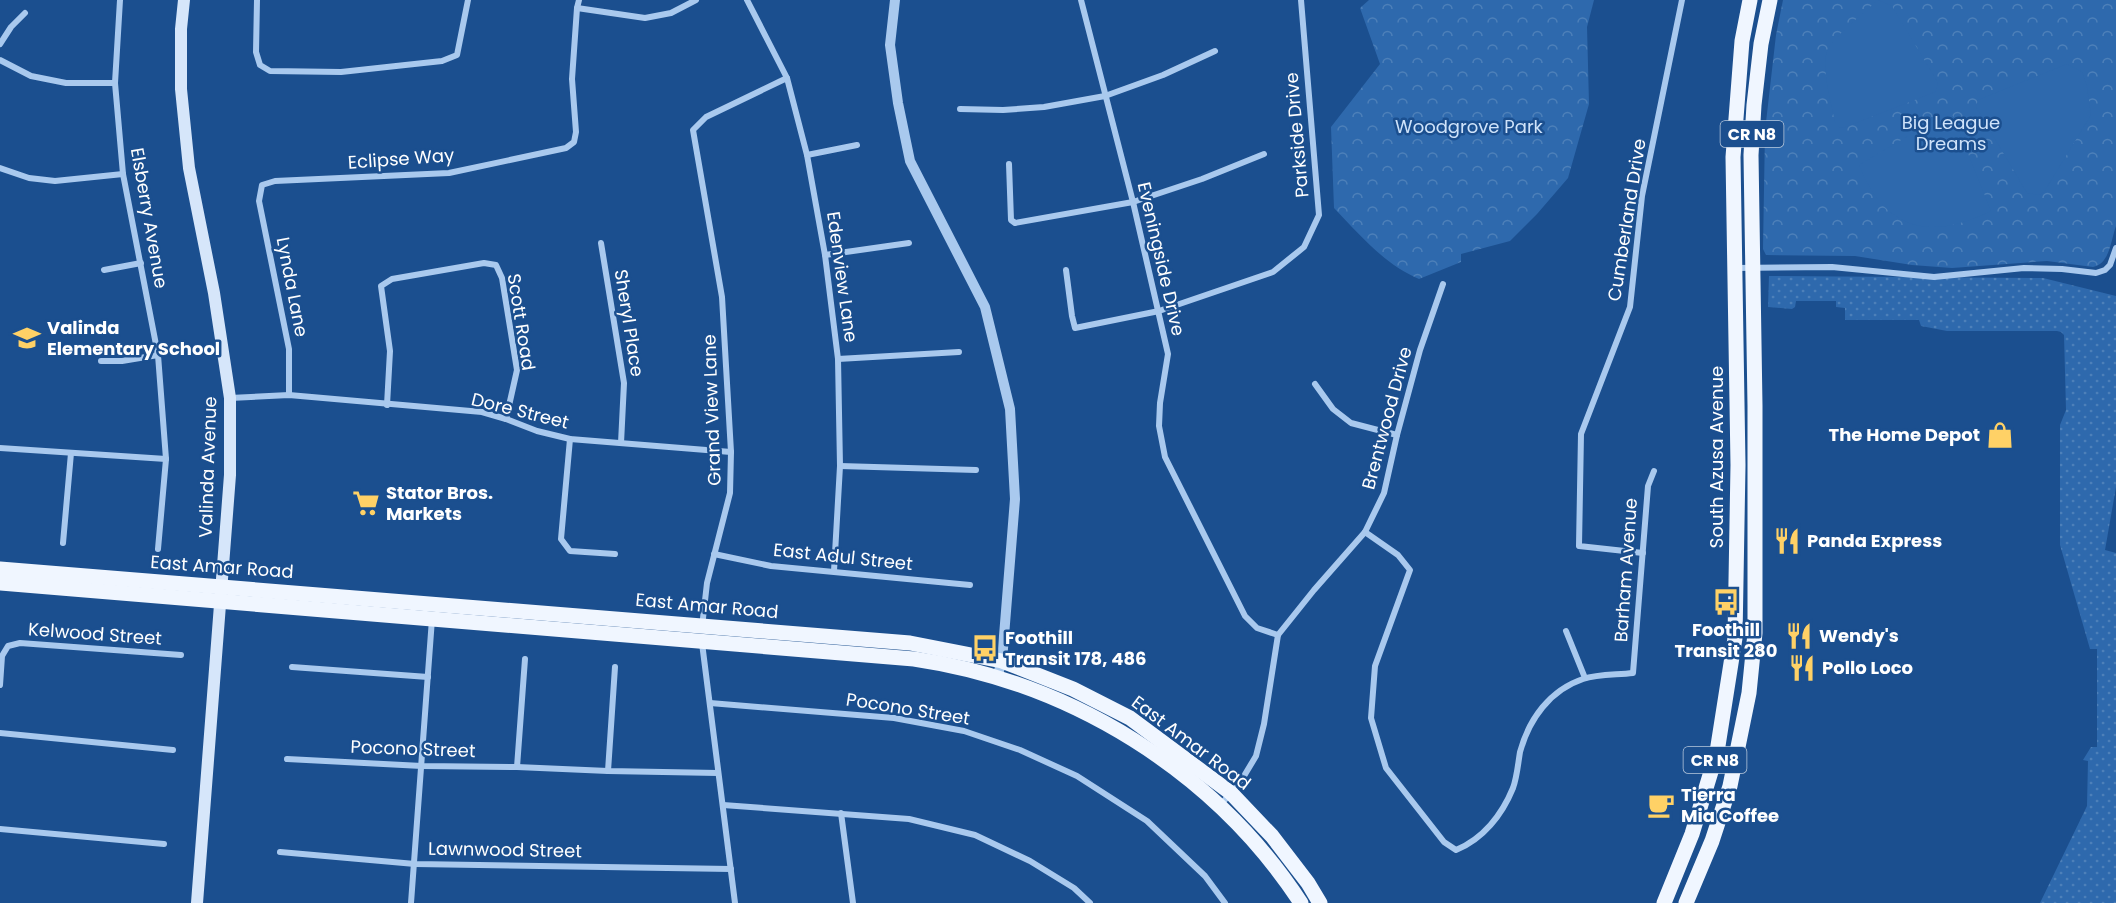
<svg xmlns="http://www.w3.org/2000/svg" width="2116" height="903" viewBox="0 0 2116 903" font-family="Poppins,sans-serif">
<defs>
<pattern id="grass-dots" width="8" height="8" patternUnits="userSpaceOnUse" patternTransform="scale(1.5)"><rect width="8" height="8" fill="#2e69ad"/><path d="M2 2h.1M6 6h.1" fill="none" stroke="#4d80b9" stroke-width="1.8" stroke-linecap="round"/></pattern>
<pattern id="park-crowns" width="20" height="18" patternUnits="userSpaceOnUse" patternTransform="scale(1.5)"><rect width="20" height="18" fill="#2e69ad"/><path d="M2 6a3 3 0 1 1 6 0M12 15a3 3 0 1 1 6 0" fill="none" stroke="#4d80b9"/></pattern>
</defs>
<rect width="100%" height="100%" fill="#1b4f8f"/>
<path fill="url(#grass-dots)" d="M1769 276 2043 278 2116 296V487L2105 550 2116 553V903H2040L2087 806 2088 761 2083 760 2091 747H2097V649H2090L2060 545V425L2066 410 2064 335 2061 332 2057 331H1947L1921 326 1919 320H1845V308L1836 307V301H1796L1795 307 1792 309 1768 307Z"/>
<g fill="url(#park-crowns)">
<path d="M1369 0H1594L1587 27 1589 104 1568 178 1537 214 1510 241 1461 254V262L1419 279C1384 264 1360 235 1334 208L1331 127 1380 64 1360 8Z"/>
<path d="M1783 0H2116V226C2111 239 2110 264 2093 267L2047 261 1952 268 1912 265 1855 256 1766 255 1763 249 1765 131 1776 35Z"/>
</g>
<g fill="#2e69ad">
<path d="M1878 0 1892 6 1938 83 1935 92 1843 128 1839 127 1835 122C1832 106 1820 64 1828 49 1837 34 1864 13 1878 0Z"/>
<path d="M2067 64 2082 72 2087 87 2091 115 2044 192 2039 195 2027 193 1976 107 1978 100Z"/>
<path d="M1947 113 1953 116 1991 211C1948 232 1905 238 1874 194 1868 185 1863 175 1859 165Z"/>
</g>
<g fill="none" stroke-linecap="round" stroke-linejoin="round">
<g stroke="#a9c9ee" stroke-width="6">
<path d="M120 0 115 83 123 174 158 355 166 459 158 549"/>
<path d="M257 0 256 52 260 65 270 71 341 72 442 61 457 55 468 0"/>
<path d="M747 0 787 78 807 155 825 255 838 359 840 466 834 571"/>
<path d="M1081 0 1133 202 1168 354 1160 403 1159 426 1165 457 1245 616 1257 628 1278 635"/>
<path d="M577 8 645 18 671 13 696 0"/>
<path d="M0 44 11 27 25 13"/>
<path d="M0 60 31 76 66 83H115"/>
<path d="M960 109 1003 110 1044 107 1105 96 1163 75 1215 51"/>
<path d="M807 155 857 145"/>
<path d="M1009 164 1011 220 1015 223 1133 202 1202 179 1264 154"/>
<path d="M0 168 29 178 55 181 123 174"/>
<path d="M601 243 624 383 621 443"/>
<path d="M825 255 909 243"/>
<path d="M1734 268 1832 267 1934 277 2024 268 2062 269 2096 273 2105 270 2110 265 2116 248"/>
<path d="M104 270 141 263"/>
<path d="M1066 270 1072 316 1075 328 1159 311 1273 272 1304 247 1319 215 1301 0"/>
<path d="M838 359 959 352"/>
<path d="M101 361H122L158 355"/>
<path d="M1315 384 1333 409 1351 423 1397 435"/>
<path d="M289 395V349L259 201 262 185 275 181 449 173 566 148 574 142 576 132 572 79 577 8 579 0"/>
<path d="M230 398 289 395 482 412 506 419 537 431 570 439 731 452"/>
<path d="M387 405 390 351 381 286 392 279 484 263 496 265 502 278 517 370 506 419"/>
<path d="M570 439 561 539 570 551 615 554"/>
<path d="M0 448 166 459"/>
<path d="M840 466 976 470"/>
<path d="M1365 532 1398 555 1410 570 1375 666 1371 718 1386 768 1444 842 1456 850C1483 839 1502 815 1513 788 1517 777 1518 764 1520 752 1529 719 1550 690 1583 679 1598 674 1617 675 1633 673L1648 486 1654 471"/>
<path d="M63 543 71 453"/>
<path d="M1643 553 1579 546 1581 434 1630 307 1642 196 1682 0"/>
<path d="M714 554 771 566 970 585"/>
<path d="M702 627 707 583 730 493 731 452 722 297 693 130 706 117 787 78"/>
<path d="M1566 631 1585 678"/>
<path d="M702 643 735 903"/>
<path d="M292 667 428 677"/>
<path d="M0 685 2 656 8 646 20 643 181 655"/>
<path d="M710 703 894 718 964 731 1020 750 1077 776 1147 821 1205 876 1225 903"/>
<path d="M0 733 173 750"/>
<path d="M287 759 422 766 517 767 608 771 718 773"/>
<path d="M517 767 525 659"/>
<path d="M608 771 615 667"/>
<path d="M723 805 909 819 975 835 1030 861 1074 888 1090 903"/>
<path d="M1220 806 1244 776 1256 756 1264 724 1278 635 1314 590 1365 532 1384 493 1397 435 1420 350 1443 284"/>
<path d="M841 813 853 903"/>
<path d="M0 829 164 844"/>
<path d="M280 852 415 864 731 869"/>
<path d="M411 903 432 619"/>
</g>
<path stroke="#a9c9ee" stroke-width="10" d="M895 0 890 45 898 103 910 161 985 307 1010 409 1015 499 1002 661 997 677"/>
<path stroke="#d6e6fa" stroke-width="12" d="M184 0 181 29V89L189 168 214 293 230 398V475L197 903"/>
<g stroke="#f0f6ff" stroke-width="15">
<path d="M0 569 910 643 1002 661 1073 689 1130 718 1231 793 1272 836 1308 883 1320 903"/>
<path d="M0 583 914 659C1070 682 1214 770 1301 903"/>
<path d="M1664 903 1692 834 1717 752 1735 638 1738 465 1733 157 1742 41 1750 0"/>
<path d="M1686 903 1712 841 1730 786 1749 693 1755 633V406L1751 155 1754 105 1761 44 1770 0"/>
</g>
</g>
<defs>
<symbol id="school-bare" viewBox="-9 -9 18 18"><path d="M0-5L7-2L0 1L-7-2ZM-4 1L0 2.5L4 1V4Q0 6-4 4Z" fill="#ffd166" stroke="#1b4f8f" stroke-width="2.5" paint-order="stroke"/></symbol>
<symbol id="shop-bare" viewBox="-9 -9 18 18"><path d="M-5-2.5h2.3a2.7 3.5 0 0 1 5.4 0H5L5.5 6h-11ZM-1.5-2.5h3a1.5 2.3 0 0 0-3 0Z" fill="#ffd166" stroke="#1b4f8f" stroke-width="2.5" paint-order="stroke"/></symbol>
<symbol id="supermarket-bare" viewBox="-9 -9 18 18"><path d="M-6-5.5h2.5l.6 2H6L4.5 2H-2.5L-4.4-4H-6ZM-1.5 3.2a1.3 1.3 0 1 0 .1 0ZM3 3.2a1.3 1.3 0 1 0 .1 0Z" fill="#ffd166" stroke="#1b4f8f" stroke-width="2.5" paint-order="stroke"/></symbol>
<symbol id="restaurant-bare" viewBox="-9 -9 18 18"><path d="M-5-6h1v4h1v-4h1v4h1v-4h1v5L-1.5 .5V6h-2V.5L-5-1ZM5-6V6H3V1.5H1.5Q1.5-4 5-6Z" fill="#ffd166" stroke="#1b4f8f" stroke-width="2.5" paint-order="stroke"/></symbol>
<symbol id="bus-bare" viewBox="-9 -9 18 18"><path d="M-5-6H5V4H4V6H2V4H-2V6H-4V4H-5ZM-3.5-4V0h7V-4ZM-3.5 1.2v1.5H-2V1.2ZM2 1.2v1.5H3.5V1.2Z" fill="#ffd166" stroke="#1b4f8f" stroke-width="2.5" paint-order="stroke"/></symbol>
<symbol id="cafe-bare" viewBox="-9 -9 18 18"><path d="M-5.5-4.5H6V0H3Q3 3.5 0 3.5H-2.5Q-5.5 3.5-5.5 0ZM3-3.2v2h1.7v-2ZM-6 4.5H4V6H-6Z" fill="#ffd166" stroke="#1b4f8f" stroke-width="2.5" paint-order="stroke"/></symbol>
</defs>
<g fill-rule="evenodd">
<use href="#school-bare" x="8" y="319" width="38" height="38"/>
<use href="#shop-bare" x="1981" y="416" width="38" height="38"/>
<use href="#supermarket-bare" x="347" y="484" width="38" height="38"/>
<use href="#restaurant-bare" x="1768" y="522" width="38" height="38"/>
<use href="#bus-bare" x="1707" y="583" width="38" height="38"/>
<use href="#restaurant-bare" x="1780" y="617" width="38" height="38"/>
<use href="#bus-bare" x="966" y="629" width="38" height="38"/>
<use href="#restaurant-bare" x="1783" y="649" width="38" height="38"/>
<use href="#cafe-bare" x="1642" y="786" width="38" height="38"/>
</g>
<g text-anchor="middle" stroke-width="5" stroke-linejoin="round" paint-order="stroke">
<g fill="#1b4f8f" stroke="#bbcadd" stroke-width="1.5">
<rect x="1720.5" y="121" width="63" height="26" rx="4.5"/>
<rect x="1683.5" y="747" width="63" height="26" rx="4.5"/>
</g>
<g font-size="16" font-weight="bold" fill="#fff">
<text x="1752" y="140">CR N8</text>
<text x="1715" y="766">CR N8</text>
</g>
<g font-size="18" fill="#cfe3fa" stroke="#1b4f8f">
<text x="1951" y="129">Big League<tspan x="1951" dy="21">Dreams</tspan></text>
<text x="1469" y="133">Woodgrove Park</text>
</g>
<g font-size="18" fill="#fff" stroke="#1b4f8f">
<text transform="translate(1297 135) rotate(-95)" y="6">Parkside Drive</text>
<text transform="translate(401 159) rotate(-4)" y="6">Eclipse Way</text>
<text transform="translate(149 218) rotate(80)" y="6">Elsberry Avenue</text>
<text transform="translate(1627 220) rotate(-81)" y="6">Cumberland Drive</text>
<text transform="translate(1161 259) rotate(77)" y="6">Eveningside Drive</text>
<text transform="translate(842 277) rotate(82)" y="6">Edenview Lane</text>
<text transform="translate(292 287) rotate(79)" y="6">Lynda Lane</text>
<text transform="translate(521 322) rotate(81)" y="6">Scott Road</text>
<text transform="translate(629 323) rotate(81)" y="6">Sheryl Place</text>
<text transform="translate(712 410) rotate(-92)" y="6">Grand View Lane</text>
<text transform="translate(520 411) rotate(14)" y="6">Dore Street</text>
<text transform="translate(1387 418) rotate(-75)" y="6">Brentwood Drive</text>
<text transform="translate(1717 457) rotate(-90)" y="6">South Azusa Avenue</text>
<text transform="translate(208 467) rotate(-88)" y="6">Valinda Avenue</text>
<text transform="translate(843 557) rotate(6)" y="6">East Adul Street</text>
<text transform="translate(222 567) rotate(4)" y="6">East Amar Road</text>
<text transform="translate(1626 570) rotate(-86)" y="6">Barham Avenue</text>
<text transform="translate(707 606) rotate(5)" y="6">East Amar Road</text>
<text transform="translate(95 634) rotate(4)" y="6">Kelwood Street</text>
<text transform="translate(908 709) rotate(9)" y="6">Pocono Street</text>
<text transform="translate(1191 743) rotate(37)" y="6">East Amar Road</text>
<text transform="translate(413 749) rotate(2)" y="6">Pocono Street</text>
<text transform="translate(505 850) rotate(1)" y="6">Lawnwood Street</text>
</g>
<g font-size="18" font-weight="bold" fill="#fff" stroke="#1b4f8f" text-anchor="start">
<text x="47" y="334">Valinda<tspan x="47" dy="21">Elementary School</tspan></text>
<text x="1980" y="441" text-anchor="end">The Home Depot</text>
<text x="386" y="499">Stator Bros.<tspan x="386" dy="21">Markets</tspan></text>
<text x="1807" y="547">Panda Express</text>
<text x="1726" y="636" text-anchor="middle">Foothill<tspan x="1726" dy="21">Transit 280</tspan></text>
<text x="1819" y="642">Wendy's</text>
<text x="1005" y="644">Foothill<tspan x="1005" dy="21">Transit 178, 486</tspan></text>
<text x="1822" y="674">Pollo Loco</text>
<text x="1681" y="801">Tierra<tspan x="1681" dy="21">Mia Coffee</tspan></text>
</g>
</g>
</svg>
